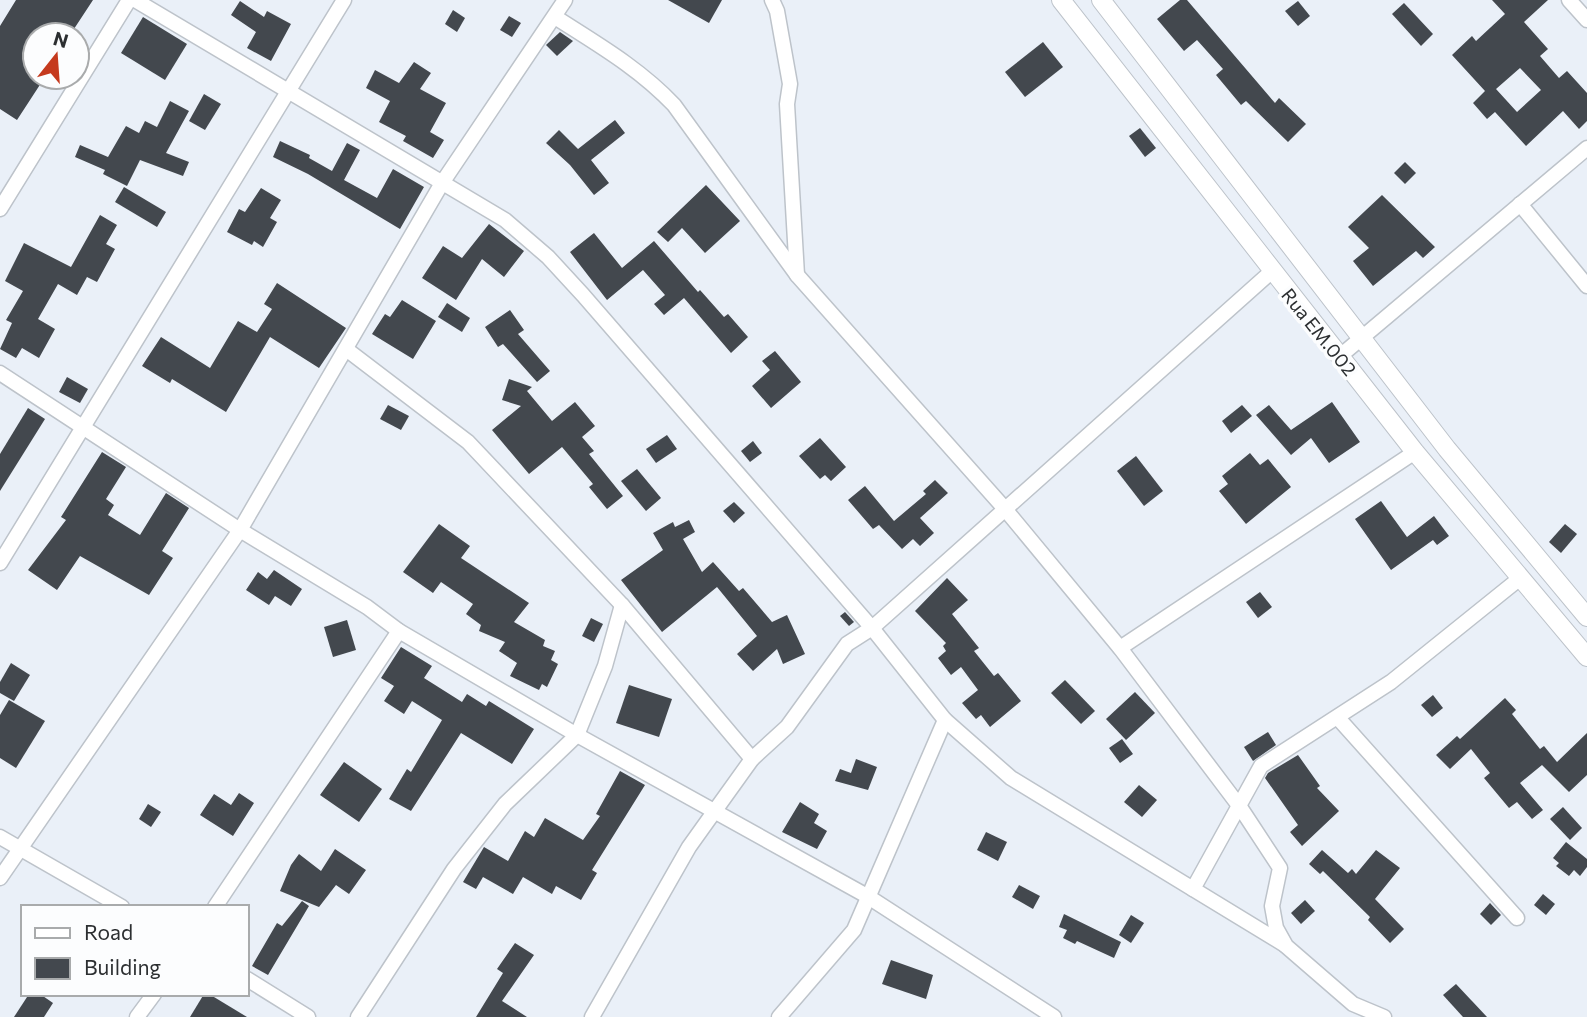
<svg xmlns="http://www.w3.org/2000/svg" width="1587" height="1017" viewBox="0 0 1587 1017" font-family="Commissioner,sans-serif">
<rect width="100%" height="100%" fill="#eaf0f8"/>
<g fill="#43484e" fill-rule="evenodd">
<path d="M16 0H93L70 35H35V77H45L17 120 0 109V26Z"/>
<path d="M668 0H722L709 23Z"/>
<path d="M1180 0H1187L1275 103 1279 98 1306 124 1288 142 1246 101 1241 105 1216 75 1223 69 1197 40 1184 51 1157 19Z"/>
<path d="M1492 0H1548L1524 22 1548 49 1540 56 1559 78 1567 71 1587 93V121L1579 129 1563 111 1526 146 1495 112 1487 119 1473 103 1485 91 1452 55 1472 36 1476 41 1505 14ZM1520 68 1541 90 1517 112 1496 89Z"/>
<path d="M240 1 264 17 267 11 291 24 271 61 247 48 256 32 231 15Z"/>
<path d="M1298 1 1310 16 1298 26 1285 11Z"/>
<path d="M1404 3 1433 34 1421 46 1392 14Z"/>
<path d="M453 10 465 18 457 32 445 24Z"/>
<path d="M509 16 521 23 512 37 500 30Z"/>
<path d="M143 17 187 44 165 80 121 53Z"/>
<path d="M560 32 573 41 557 56 546 45Z"/>
<path d="M1043 42 1063 67 1025 97 1005 72Z"/>
<path d="M414 62 431 73 420 89 446 103 430 132 444 140 433 158 403 141 406 136 379 122 390 101 366 88 375 70 399 83Z"/>
<path d="M204 94 221 104 205 130 189 121Z"/>
<path d="M170 101 189 111 166 153 189 162 183 176 140 160 127 186 103 174 105 170 75 157 80 145 108 157 126 126 139 133 145 121 157 127Z"/>
<path d="M615 120 625 133 591 160 609 183 594 195 570 165 546 143 559 130 578 149Z"/>
<path d="M1140 128 1156 148 1145 157 1129 136Z"/>
<path d="M280 141 310 155 309 158 332 171 347 143 360 150 344 180 377 198 393 169 424 187 400 229 308 174 273 157Z"/>
<path d="M1405 162 1416 173 1405 184 1394 173Z"/>
<path d="M706 185 740 221 705 253 682 228 668 242 657 232Z"/>
<path d="M124 187 166 212 157 227 115 202Z"/>
<path d="M261 188 281 200 270 218 277 222 263 247 254 241 252 245 227 232 239 209 245 212Z"/>
<path d="M1382 195 1435 247 1423 258 1416 251 1373 286 1353 261 1369 248 1348 227Z"/>
<path d="M100 215 117 225 106 244 115 249 97 282 87 277 77 295 58 284 38 319 55 329 39 358 22 348 16 358 0 349 12 323 6 320 23 291 5 281 24 243 71 267Z"/>
<path d="M489 224 524 251 504 277 482 259 456 300 422 278 443 246 462 258Z"/>
<path d="M594 233 622 268 654 241 698 292 700 290 724 317 728 314 748 337 731 353 684 298 664 315 654 304 665 295 643 270 607 300 570 252Z"/>
<path d="M277 283 346 328 319 368 270 337 226 412 172 379 170 383 142 366 161 337 210 368 238 321 257 332 272 309 264 304Z"/>
<path d="M402 300 436 321 413 359 372 334 385 314 390 317Z"/>
<path d="M447 303 470 318 462 332 438 317Z"/>
<path d="M510 310 524 330 518 334 550 371 537 382 503 344 498 347 485 327Z"/>
<path d="M775 351 801 382 771 408 752 386 770 370 762 361Z"/>
<path d="M67 377 88 389 80 403 59 392Z"/>
<path d="M509 379 532 387 527 391 552 421 575 402 595 426 582 437 594 451 589 454 623 496 607 509 589 487 593 484 562 447 529 474 492 430 521 406 502 400Z"/>
<path d="M1332 402 1360 442 1329 463 1311 438 1291 455 1256 415 1269 405 1291 430Z"/>
<path d="M388 405 409 416 401 430 380 419Z"/>
<path d="M1242 405 1252 416 1231 433 1222 421Z"/>
<path d="M28 408 45 419 0 491V454Z"/>
<path d="M667 435 677 449 656 463 646 449Z"/>
<path d="M820 438 846 467 831 481 825 475 820 479 799 456Z"/>
<path d="M753 441 762 453 750 462 741 451Z"/>
<path d="M102 452 126 467 106 499 114 505 108 515 140 535 166 493 189 508 162 551 173 558 149 595 80 556 57 590 28 570 66 520 61 517Z"/>
<path d="M1250 453 1260 465 1268 459 1291 487 1246 524 1219 491 1228 484 1222 476Z"/>
<path d="M1136 456 1163 491 1144 506 1117 471Z"/>
<path d="M637 469 661 498 646 511 621 481Z"/>
<path d="M935 480 948 493 920 518 934 533 920 546 913 539 902 549 879 525 873 529 848 500 865 486 894 521 926 494 923 491Z"/>
<path d="M1381 501 1407 537 1434 516 1449 536 1437 545 1433 540 1391 570 1355 519Z"/>
<path d="M734 502 745 513 734 523 723 511Z"/>
<path d="M689 520 695 532 683 539 702 572 713 562 739 591 743 588 772 622 787 615 805 654 783 664 777 649 753 671 737 654 757 636 717 587 662 632 621 580 663 550 653 533 673 522 675 527Z"/>
<path d="M439 524 470 546 461 558 529 603 514 622 545 640 543 646 555 651 551 660 558 664 547 687 542 684 539 690 510 676 517 663 499 651 505 642 479 631 481 625 466 614 473 604 441 582 433 593 403 572Z"/>
<path d="M1565 524 1577 534 1561 553 1549 542Z"/>
<path d="M274 570 302 589 291 606 275 596 269 605 246 590 258 572 267 579Z"/>
<path d="M947 578 968 600 952 614 979 648 974 651 994 676 998 673 1021 701 990 727 981 715 976 719 962 703 978 690 961 667 951 675 938 658 946 651 943 646 946 643 915 611Z"/>
<path d="M1260 592 1272 607 1258 618 1246 602Z"/>
<path d="M845 612 854 622 849 626 840 616Z"/>
<path d="M591 618 603 624 594 642 582 636Z"/>
<path d="M347 620 356 650 333 657 324 627Z"/>
<path d="M401 647 432 666 424 678 462 702 467 694 486 706 489 701 534 729 512 764 461 733 411 811 389 799 407 769 411 772 442 720 412 701 404 714 384 701 394 686 381 678Z"/>
<path d="M11 663 30 675 14 701 0 693V682Z"/>
<path d="M1065 680 1095 711 1081 724 1051 693Z"/>
<path d="M629 685 672 699 659 737 616 723Z"/>
<path d="M1135 692 1155 713 1126 740 1106 719Z"/>
<path d="M1433 695 1443 708 1432 717 1421 705Z"/>
<path d="M1505 698 1516 710 1512 714 1540 749 1544 746 1557 762 1587 733V775L1569 792 1542 765 1520 783 1543 810 1532 819 1517 802 1509 808 1484 778 1490 773 1471 749 1450 769 1436 755 1457 736 1460 739Z"/>
<path d="M9 700 45 721 16 768 0 758V715Z"/>
<path d="M1268 732 1276 745 1253 761 1244 747Z"/>
<path d="M1122 739 1133 754 1120 763 1109 748Z"/>
<path d="M1298 755 1320 786 1317 788 1339 811 1302 846 1290 832 1298 825 1265 778 1268 773Z"/>
<path d="M856 759 877 767 868 790 835 781 840 769 851 773Z"/>
<path d="M344 762 382 789 359 822 320 795Z"/>
<path d="M620 771 645 785 592 870 597 873 581 900 556 886 552 894 523 877 513 894 483 877 476 889 463 882 484 847 508 861 525 831 534 837 545 818 583 840 600 816 596 814Z"/>
<path d="M1139 785 1157 800 1142 817 1124 802Z"/>
<path d="M239 793 254 803 233 836 200 815 214 794 231 805Z"/>
<path d="M800 802 819 814 814 823 827 831 817 849 782 832Z"/>
<path d="M148 804 161 812 151 827 139 819Z"/>
<path d="M1563 807 1582 828 1570 840 1550 819Z"/>
<path d="M986 832 1007 842 998 861 977 850Z"/>
<path d="M1566 842 1587 859V867L1580 876 1574 870 1569 876 1556 866 1559 863 1553 858Z"/>
<path d="M335 849 366 870 349 894 336 885 319 907 280 891 291 865 299 854 321 871Z"/>
<path d="M1322 850 1348 873 1352 869 1356 874 1376 850 1400 868 1375 899 1404 929 1390 943 1368 920 1370 917 1323 871 1320 874 1309 864Z"/>
<path d="M1019 885 1040 896 1033 909 1012 897Z"/>
<path d="M1543 894 1555 904 1546 915 1534 905Z"/>
<path d="M1305 900 1315 911 1301 924 1291 913Z"/>
<path d="M302 901 309 906 268 975 252 966 277 923 282 926Z"/>
<path d="M1490 903 1501 915 1491 925 1480 914Z"/>
<path d="M1064 914 1121 942 1114 958 1077 941 1075 944 1063 938 1067 930 1059 927Z"/>
<path d="M1131 915 1144 923 1131 943 1119 935Z"/>
<path d="M515 943 534 955 502 1001 527 1017H476L503 973 497 969Z"/>
<path d="M891 960 933 975 926 999 882 984Z"/>
<path d="M1456 984 1487 1017H1463L1443 995Z"/>
<path d="M29 994H40L53 1003 44 1017H14Z"/>
<path d="M204 994H209L247 1017H190Z"/>
</g>
<g fill="none" stroke-linecap="round" stroke-linejoin="round">
<defs>
<g id="minor">
<path d="M135 0 505 220 548 257 583 295 872 628 945 720 1011 778 1193 889"/>
<path d="M772 0 777 11 790 84 787 104 797 275"/>
<path d="M1569 0 1587 20"/>
<path d="M555 17C597 44 639 68 674 105L797 275 1005 509 1120 648 1240 807 1280 868 1272 906 1276 928 1286 946 1353 1004 1384 1017"/>
<path d="M1520 204 1587 286"/>
<path d="M0 209 129 0"/>
<path d="M346 349 468 442 622 605 752 759"/>
<path d="M1339 357 1587 148"/>
<path d="M0 373 240 530 367 607 399 631 577 735 867 896 1054 1017"/>
<path d="M0 563 344 0"/>
<path d="M1120 648 1415 452"/>
<path d="M1338 718 1517 918"/>
<path d="M0 837 122 907"/>
<path d="M0 878 240 530 442 183 565 0"/>
<path d="M215 907 399 631"/>
<path d="M1285 945 1193 889 1261 766 1391 682 1519 579"/>
<path d="M247 979 308 1017"/>
<path d="M137 1017 154 994"/>
<path d="M358 1017 454 869 505 804 577 735 605 666 622 605"/>
<path d="M592 1017 689 847 714 812 752 759 787 727 847 644 872 628 1271 272"/>
<path d="M779 1017 854 930 945 720"/>
</g>
<g id="tertiary">
<path d="M1061 0 1415 452 1587 657"/>
<path d="M1101 0 1447 449 1587 617"/>
</g>
</defs>
<use href="#minor" stroke="#bdc3ca" stroke-width="17"/>
<use href="#tertiary" stroke="#bdc3ca" stroke-width="20"/>
<use href="#minor" stroke="#fff" stroke-width="14"/>
<use href="#tertiary" stroke="#fff" stroke-width="18"/>
</g>
<g text-anchor="middle" stroke-width="7" stroke-linejoin="round" paint-order="stroke">
<g font-size="19" fill="#2c2f31" stroke="#fcfdfe">
<text transform="translate(1319 332) rotate(51)" y="7">Rua EM.002</text>
</g>
</g>
<rect x="21" y="905" width="228" height="91" fill="#fcfdfe" stroke="#a9abac" stroke-width="2"/>
<rect x="35" y="928" width="35" height="10" fill="#ffffff" stroke="#a9abac" stroke-width="2"/>
<text x="84" y="940" font-size="21" fill="#2c2f31">Road</text>
<rect x="35" y="958" width="35" height="21" fill="#43484e" stroke="#a9abac" stroke-width="2"/>
<text x="84" y="975" font-size="21" fill="#2c2f31">Building</text>
<g transform="translate(56 56) rotate(17)"><circle r="33" fill="#fcfdfe" stroke="#a9abac" stroke-width="2"/>
<path d="M0-5L12 26L0 18L-12 26Z" fill="#c53a1e"/>
<text y="-10" font-size="19" font-weight="bold" text-anchor="middle" fill="#2c2f31">N</text>
</g>
</svg>
